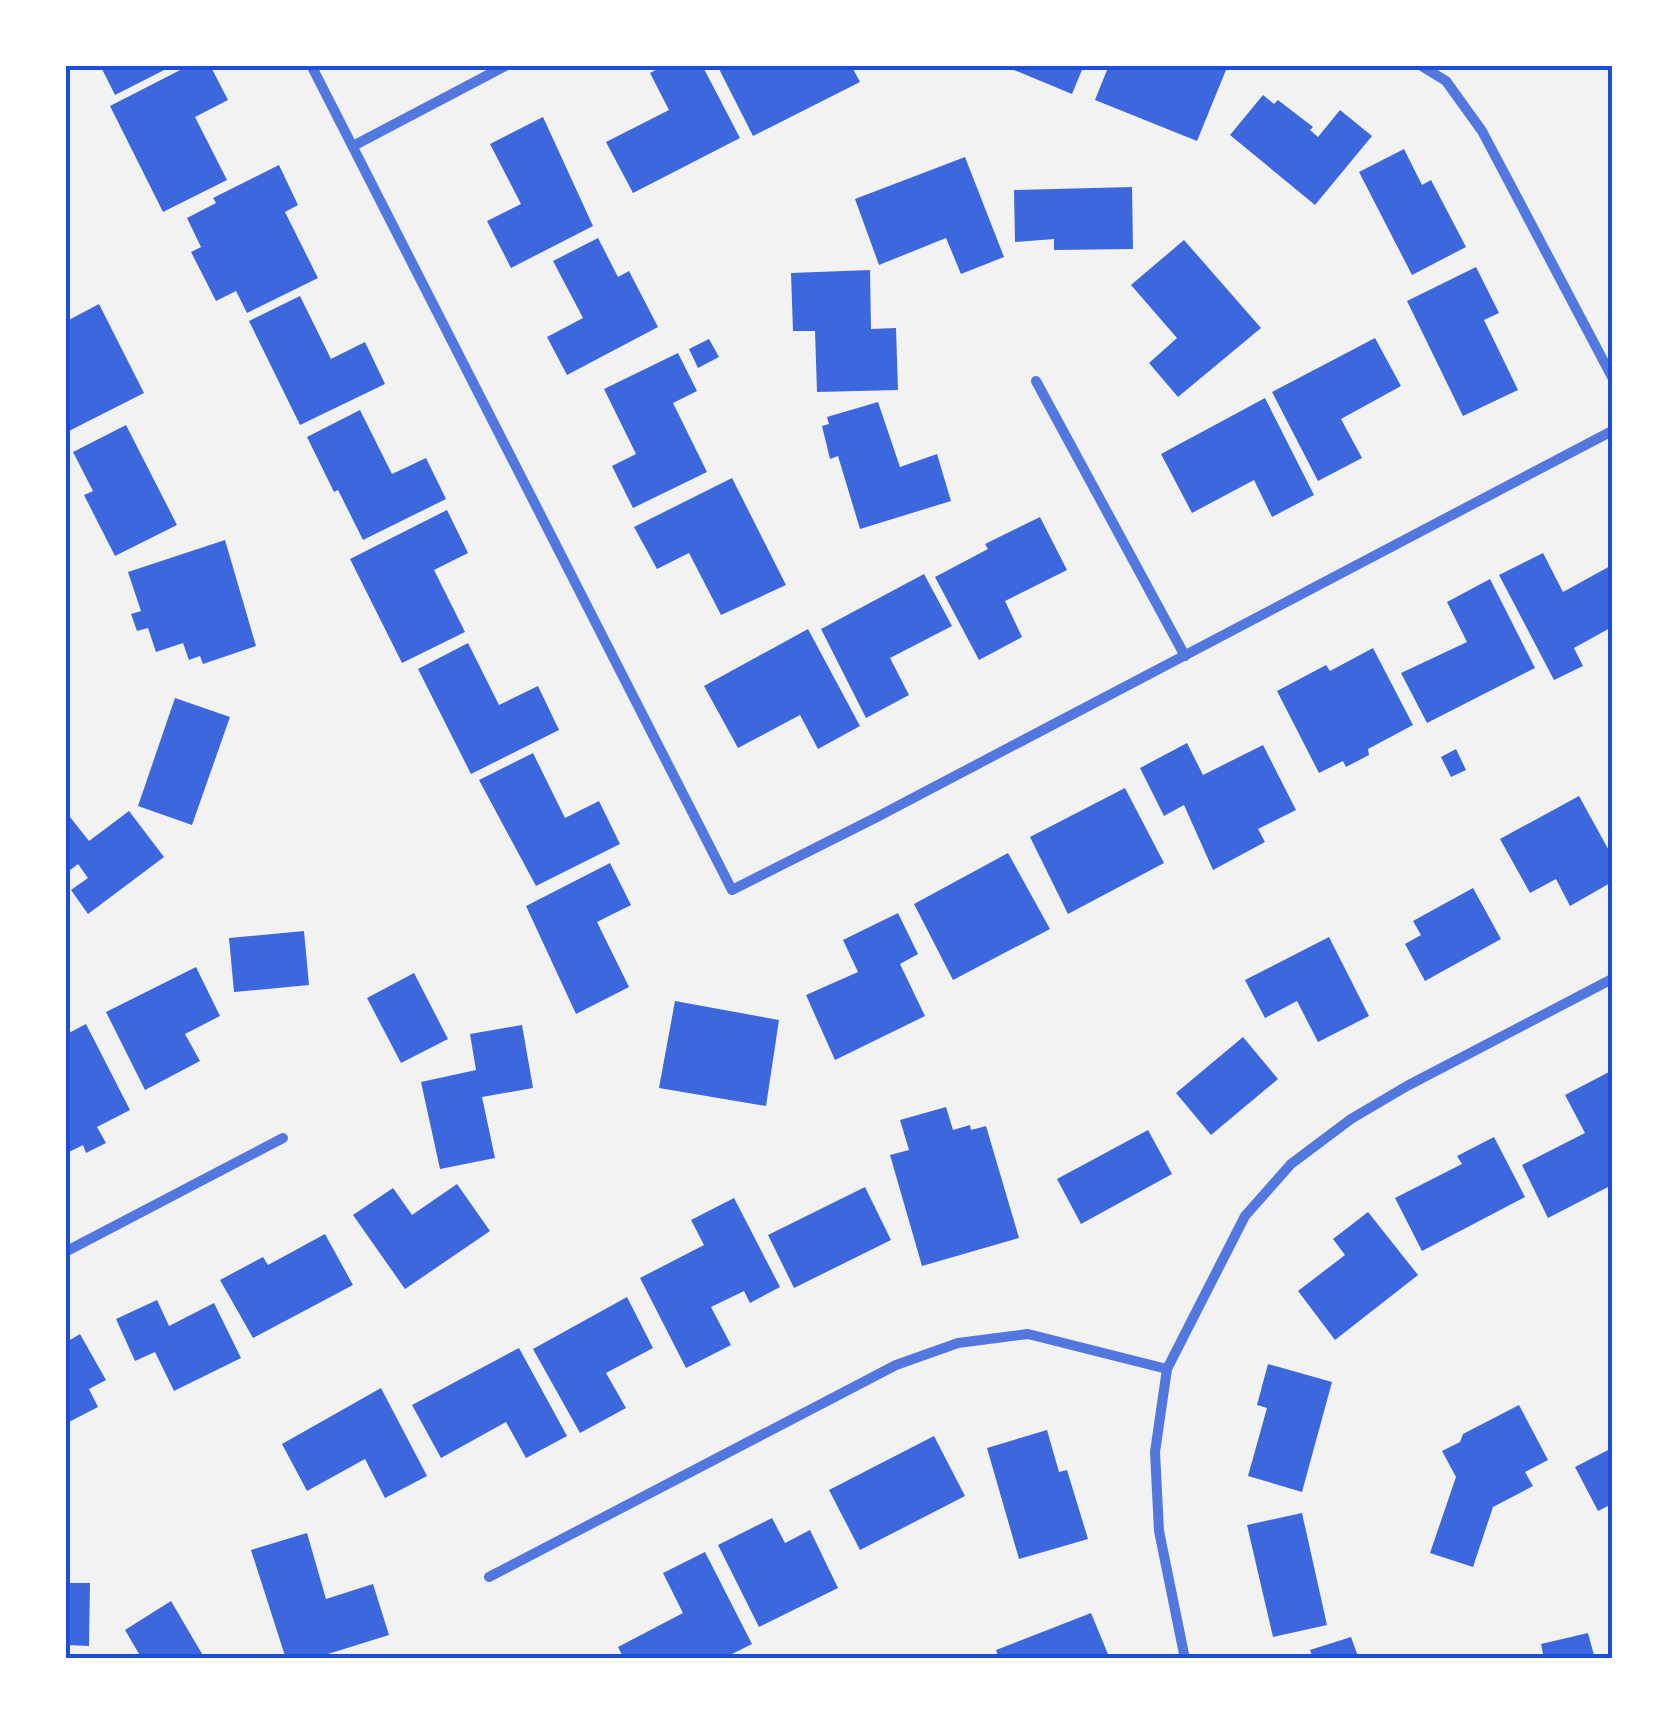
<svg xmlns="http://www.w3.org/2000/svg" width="1677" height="1724" viewBox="0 0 1677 1724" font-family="'Noto Sans',sans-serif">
<rect width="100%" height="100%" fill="#f2f2f2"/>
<g fill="#3d67dc">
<path d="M100 65H174L115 95Z"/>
<path d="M190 65H210L228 100 195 117 227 180 163 212 110 106Z"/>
<path d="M665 65H702L740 138 633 193 606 142 669 110 650 73Z"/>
<path d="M717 65H851L860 82 753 136Z"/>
<path d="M1002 65H1084L1072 94Z"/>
<path d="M1109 65H1228L1197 141 1095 100Z"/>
<path d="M1263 95 1274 104 1278 100 1313 127 1310 130 1318 137 1340 110 1372 136 1315 205 1230 135Z"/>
<path d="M543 117 593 226 511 268 487 221 521 204 490 144Z"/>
<path d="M1404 149 1422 185 1431 180 1466 247 1412 275 1359 172Z"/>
<path d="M965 157 1004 257 961 274 946 238 879 265 855 199Z"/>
<path d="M279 165 298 205 285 212 318 278 247 313 236 291 216 301 191 252 201 247 187 218 216 203 213 198Z"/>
<path d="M1132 187 1133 249 1054 250V239L1015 242 1014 190Z"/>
<path d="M598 238 618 277 629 271 658 327 567 375 547 337 583 318 553 261Z"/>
<path d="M1184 240 1261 328 1178 397 1149 363 1177 338 1131 285Z"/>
<path d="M1476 267 1499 313 1484 320 1518 390 1463 416 1407 301Z"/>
<path d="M870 270 871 329 896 328 898 390 817 392 815 331H793L791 273Z"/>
<path d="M300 296 331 359 365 342 385 384 300 425 249 321Z"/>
<path d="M99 304 144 393 65 433V322Z"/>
<path d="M1375 338 1401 386 1341 419 1362 458 1318 481 1272 392Z"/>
<path d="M709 339 719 357 698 368 689 349Z"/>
<path d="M678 353 697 391 673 403 707 472 633 508 612 466 636 454 604 389Z"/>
<path d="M1265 398 1314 495 1272 517 1254 480 1192 513 1161 454Z"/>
<path d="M878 402 900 467 937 454 951 501 860 529 838 456 830 459 822 426 829 424 827 417Z"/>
<path d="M360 410 392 474 426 458 446 499 363 540 338 490 334 492 307 437Z"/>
<path d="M126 425 177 525 115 556 84 495 93 491 73 452Z"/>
<path d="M732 478 786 585 721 615 689 553 657 569 634 527Z"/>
<path d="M447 510 468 553 434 570 465 632 402 663 350 559Z"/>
<path d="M1040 517 1067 570 1005 601 1022 637 979 660 935 577 988 549 985 544Z"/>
<path d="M225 540 256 646 203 664 200 656 189 660 183 643 156 652 148 628 137 631 131 614 141 611 128 572Z"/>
<path d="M1543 553 1563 592 1612 565V627L1574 648 1583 666 1554 680 1499 575Z"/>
<path d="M924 574 952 626 890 658 909 695 866 718 821 629Z"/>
<path d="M1490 579 1535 668 1427 723 1401 673 1467 642 1447 602Z"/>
<path d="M808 629 860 726 818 749 800 715 738 748 704 686Z"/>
<path d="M468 643 499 705 538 686 559 730 471 774 418 669Z"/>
<path d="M1373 648 1413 725 1368 749 1369 755 1346 767 1343 761 1319 773 1277 691 1326 665 1330 671Z"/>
<path d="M175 698 230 717 192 825 138 806Z"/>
<path d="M1187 743 1203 775 1263 745 1296 810 1258 829 1265 842 1213 870 1184 805 1164 816 1140 768Z"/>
<path d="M1456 749 1466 770 1451 777 1441 757Z"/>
<path d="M533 753 565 818 599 801 620 844 536 886 479 780Z"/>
<path d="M1125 788 1164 863 1068 914 1030 837Z"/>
<path d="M1579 796 1612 856V882L1570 906 1556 879 1530 893 1500 839Z"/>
<path d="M129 811 164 857 88 914 71 890 88 878 78 864 65 874V820L70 817 89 841Z"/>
<path d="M1008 853 1050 929 953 980 914 904Z"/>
<path d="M610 863 631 905 597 922 629 987 576 1014 526 906Z"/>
<path d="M1473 888 1501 939 1425 981 1405 944 1421 935 1413 921Z"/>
<path d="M898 913 918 954 900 964 925 1016 835 1060 806 995 858 972 843 940Z"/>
<path d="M304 931 309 985 234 992 229 938Z"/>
<path d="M1329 937 1369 1016 1318 1042 1297 1001 1265 1018 1245 980Z"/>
<path d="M196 967 220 1016 185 1034 200 1061 145 1090 106 1012Z"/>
<path d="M414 973 448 1039 401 1063 367 998Z"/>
<path d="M675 1001 779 1020 766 1106 659 1088Z"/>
<path d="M86 1024 130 1110 97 1127 106 1143 86 1153 83 1145 65 1154V1035Z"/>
<path d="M522 1025 533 1088 482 1097 495 1158 440 1169 421 1082 476 1070 470 1034Z"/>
<path d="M1243 1037 1278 1079 1211 1135 1176 1093Z"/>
<path d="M1609 1072 1612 1077V1185L1548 1218 1522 1165 1585 1133 1565 1095Z"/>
<path d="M946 1107 953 1130 970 1125 971 1130 986 1126 1019 1238 922 1266 890 1155 909 1150 900 1120Z"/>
<path d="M1148 1130 1172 1174 1081 1224 1057 1179Z"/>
<path d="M1494 1137 1525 1197 1422 1251 1395 1198 1462 1164 1457 1156Z"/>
<path d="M457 1184 490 1231 405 1289 353 1215 393 1188 412 1215Z"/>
<path d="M865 1187 891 1240 794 1288 768 1235Z"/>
<path d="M734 1198 780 1287 750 1303 744 1291 711 1307 731 1345 686 1368 640 1278 704 1245 691 1220Z"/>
<path d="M1368 1212 1418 1275 1335 1340 1298 1291 1345 1255 1333 1239Z"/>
<path d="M325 1234 353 1285 253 1338 220 1280 263 1257 268 1265Z"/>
<path d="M627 1297 653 1348 606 1373 626 1408 580 1433 533 1349Z"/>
<path d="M157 1300 169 1326 214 1303 241 1358 174 1391 155 1352 135 1361 116 1319Z"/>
<path d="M80 1334 106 1380 89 1389 98 1407 65 1424V1343Z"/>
<path d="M519 1348 567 1436 526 1458 506 1422 441 1458 412 1405Z"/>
<path d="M1268 1364 1332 1382 1302 1492 1248 1476 1267 1408 1257 1405Z"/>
<path d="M381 1388 427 1476 385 1498 365 1459 307 1491 282 1444Z"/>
<path d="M1519 1405 1548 1460 1525 1472 1533 1486 1493 1507 1473 1567 1430 1553 1456 1477 1442 1451 1460 1442 1463 1434Z"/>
<path d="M1047 1430 1059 1472 1067 1470 1088 1539 1019 1559 987 1448Z"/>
<path d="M934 1436 965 1496 860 1550 829 1490Z"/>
<path d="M1612 1448V1504L1598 1511 1575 1467Z"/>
<path d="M1302 1513 1327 1625 1273 1637 1247 1525Z"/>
<path d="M772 1518 785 1543 810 1530 838 1588 759 1627 718 1545Z"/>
<path d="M307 1533 326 1599 373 1584 389 1635 312 1659H286L251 1550Z"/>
<path d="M705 1552 752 1644 722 1659H624L618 1647 683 1613 663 1573Z"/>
<path d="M65 1583H90L89 1646 65 1645Z"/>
<path d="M171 1601 205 1659H142L125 1630Z"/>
<path d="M1091 1613 1110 1659H999L996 1650Z"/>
<path d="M1588 1633 1595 1659H1544L1541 1644Z"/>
<path d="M1351 1637 1359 1659H1313L1310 1650Z"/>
</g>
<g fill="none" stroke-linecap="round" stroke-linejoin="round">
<g stroke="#5277de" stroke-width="10">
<path d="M311 65 732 890 877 817 1612 431"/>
<path d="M1420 65 1446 81 1482 131 1612 377"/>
<path d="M353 146 507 65"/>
<path d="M1036 381 1185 656"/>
<path d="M65 1252 283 1138"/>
<path d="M1167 1369 1155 1452 1159 1531 1185 1659"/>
<path d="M489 1577 896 1365 958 1343 1028 1334 1167 1369 1245 1216 1291 1164 1351 1119 1407 1086 1612 979"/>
</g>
</g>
<rect width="1677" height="1724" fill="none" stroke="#ffffff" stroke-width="135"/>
<rect x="68" y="68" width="1542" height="1588" fill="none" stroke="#1d4ed8" stroke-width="4"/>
</svg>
